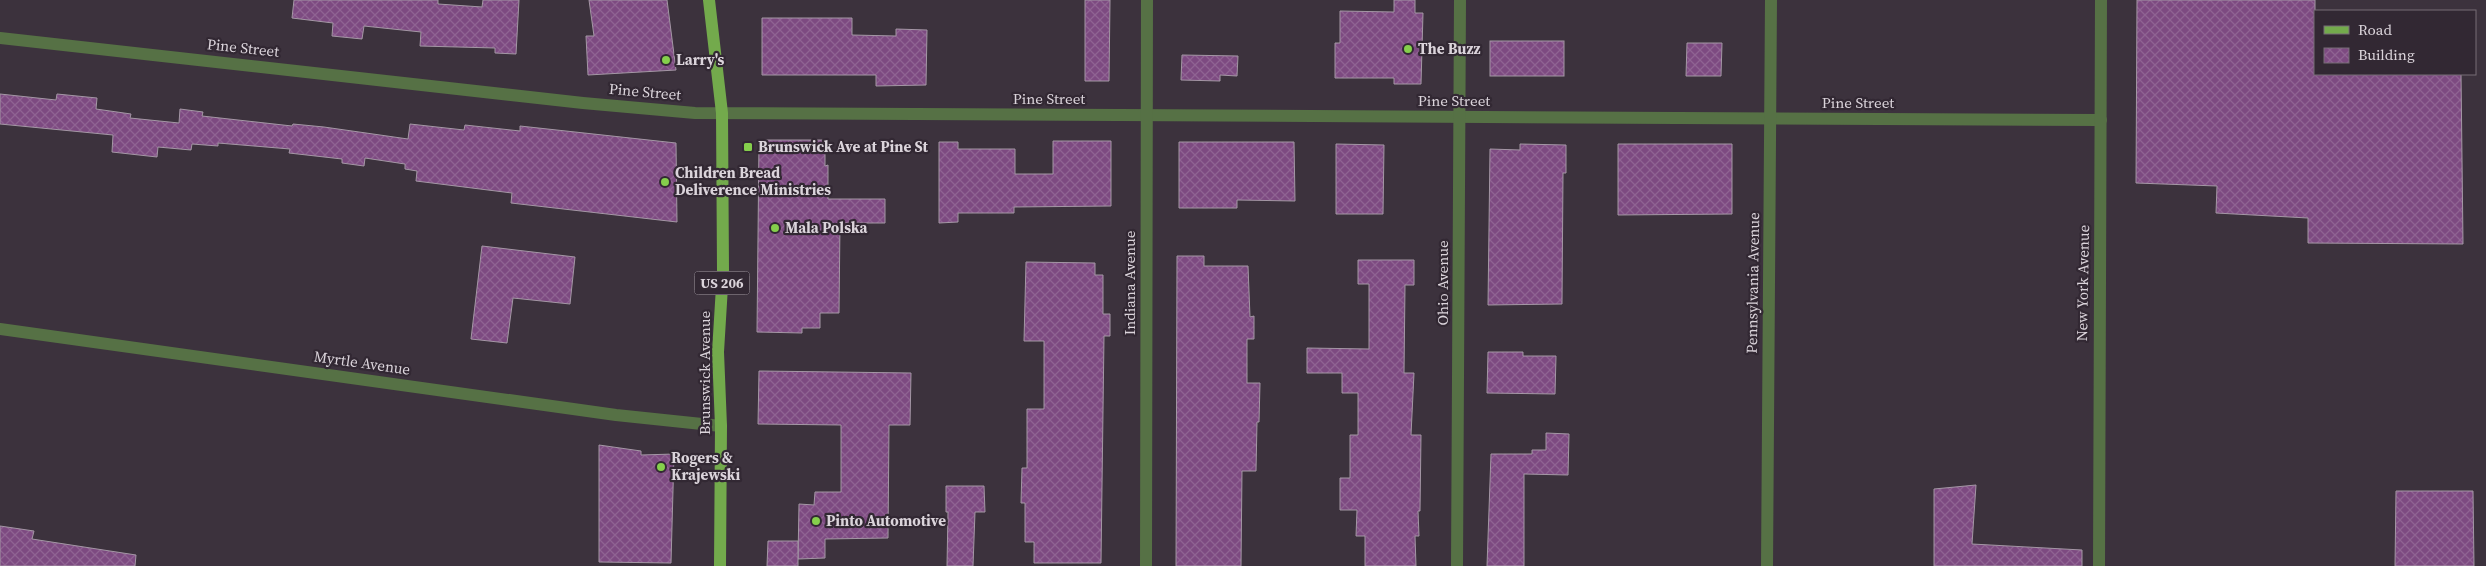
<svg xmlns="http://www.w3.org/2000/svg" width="2486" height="566" viewBox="0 0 2486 566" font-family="'Source Serif 4',serif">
<defs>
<pattern id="building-cross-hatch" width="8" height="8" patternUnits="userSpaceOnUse" patternTransform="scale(1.25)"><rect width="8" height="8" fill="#7d4a81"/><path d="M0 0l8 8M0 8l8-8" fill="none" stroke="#8f6392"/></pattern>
</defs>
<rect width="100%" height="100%" fill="#3c323d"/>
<g fill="url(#building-cross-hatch)" stroke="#a497a5">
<path d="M294 0H438V4L482 7 483 0H519L516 54 495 53V48L420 46 421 32 364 26 362 39 332 36 333 23 292 18Z"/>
<path d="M589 0H667L676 70 588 75 586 36H594Z"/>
<path d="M1085 0H1110L1109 81H1085Z"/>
<path d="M1394 0H1415V13H1423L1421 84H1394V78H1335V43H1340V11L1394 12Z"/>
<path d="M2137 0H2315V74H2461L2463 244 2308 243V218L2216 213 2217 186 2136 183Z"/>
<path d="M762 18H852V35L896 36V29L927 30 926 85 876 86V75H762Z"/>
<rect x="1490" y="41" width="74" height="35"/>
<path d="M1687 43H1722L1721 76H1686Z"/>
<path d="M1182 55 1238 56 1237 76 1220 75V81L1181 80Z"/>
<path d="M0 94 56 100 57 94 97 98 96 109 131 114 130 118 179 123 180 109 203 112 202 116 292 126 293 124 324 127 408 139 410 124 464 130 465 125 520 131V126L676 143 677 222 511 203 512 193 416 181 417 171 405 169V164L365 158 364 166 342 163V159L289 153 290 149 218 143V146L192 144 191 150 158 147 157 157 112 152 113 135 0 124Z"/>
<path d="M759 140H825V166L828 165V199H885V223H840L839 313H820V328H802V333L757 332Z"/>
<path d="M1053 141H1111V206L1014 207V213H958V222L939 223V142H958V149H1015V174H1053Z"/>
<path d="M1179 142H1294L1295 201 1237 200V208H1179Z"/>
<path d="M1336 144 1384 145 1383 214H1336Z"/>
<path d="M1520 144 1566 145V173H1563L1562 304 1488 305 1490 149 1520 150Z"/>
<path d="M1618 144H1732V214L1618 215Z"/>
<path d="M482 246 575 257 570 304 513 298 507 343 471 339Z"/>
<path d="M1177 256H1204V266H1248L1250 317 1254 316V339H1247V383H1260L1259 422H1257L1256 471H1242L1241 566H1176Z"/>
<path d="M1358 260H1414V285H1405L1404 373H1414L1411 435H1421L1420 511H1418L1419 536H1415L1416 566H1365V536H1356L1357 510H1340V478H1350V435H1358V393H1342V373H1307V348L1369 349V284H1358Z"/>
<path d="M1026 262 1095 263V275H1103V314H1110V336H1104L1101 563H1034V542H1025V503H1021L1022 468H1027V409H1044V341H1024Z"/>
<path d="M1488 352H1523V356H1556L1555 394 1487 393Z"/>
<path d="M759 371 911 373 910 425H889L888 538 825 539V558L798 559 799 504 814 505 815 492H841V425L758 424Z"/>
<path d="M1546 433 1569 434 1568 475 1524 474V566H1487L1491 454H1532V450H1546Z"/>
<path d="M599 445 641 451V455L674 454 671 563 599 562Z"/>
<path d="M1976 485 1972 544 2082 550V566H1934V489Z"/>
<path d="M946 486H984L985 512H975L973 566H947L948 512H946Z"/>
<path d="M2396 491H2473L2474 566H2395Z"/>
<path d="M0 526 34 531 32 539 136 555 135 566H0Z"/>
<path d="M768 541H798V566H767Z"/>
</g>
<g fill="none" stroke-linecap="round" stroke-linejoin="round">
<g stroke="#567145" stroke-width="12">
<path d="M0 38 583 103 695 113 2101 120"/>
<path d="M0 329 616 415 721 426"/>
<path d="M1146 566 1147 0"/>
<path d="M1457 566 1460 0"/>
<path d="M1767 566 1771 0"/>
<path d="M2099 566 2101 0"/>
</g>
<path stroke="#73aa4c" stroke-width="12" d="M709 0 722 113 723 270 718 352 721 426 720 566"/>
</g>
<g fill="#85cf4c" stroke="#322833" stroke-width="2">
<circle cx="1408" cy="49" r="5"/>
<circle cx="666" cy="60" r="5"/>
<rect x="743" y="142" width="10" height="10" rx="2.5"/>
<circle cx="665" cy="182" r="5"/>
<circle cx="775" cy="228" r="5"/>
<circle cx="661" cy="467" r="5"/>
<circle cx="816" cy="521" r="5"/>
</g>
<g text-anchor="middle" stroke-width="4.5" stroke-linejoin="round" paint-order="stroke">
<rect fill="#322833" stroke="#a8a0a9" stroke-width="1" x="694.5" y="271.5" width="55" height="23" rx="4"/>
<g font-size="14" font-weight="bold" fill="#dbd4db">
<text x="722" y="288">US 206</text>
</g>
<g font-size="15" fill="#dbd4db" stroke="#322833">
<text transform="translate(243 48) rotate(6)" y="5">Pine Street</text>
<text transform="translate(645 92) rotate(5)" y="5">Pine Street</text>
<text x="1049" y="104">Pine Street</text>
<text x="1454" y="106">Pine Street</text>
<text x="1858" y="108">Pine Street</text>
<text transform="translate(1130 283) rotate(-90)" y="5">Indiana Avenue</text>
<text transform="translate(1443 283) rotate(-90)" y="5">Ohio Avenue</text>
<text transform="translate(1753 283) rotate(-89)" y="5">Pennsylvania Avenue</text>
<text transform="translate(2083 283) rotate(-89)" y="5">New York Avenue</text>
<text transform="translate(362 363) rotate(8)" y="5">Myrtle Avenue</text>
<text transform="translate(705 373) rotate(-90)" y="5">Brunswick Avenue</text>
</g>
<g font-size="15" font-weight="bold" fill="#dbd4db" stroke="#322833" text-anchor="start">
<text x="1418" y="54">The Buzz</text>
<text x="676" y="65">Larry's</text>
<text x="758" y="152">Brunswick Ave at Pine St</text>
<text x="675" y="178">Children Bread<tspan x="675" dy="17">Deliverence Ministries</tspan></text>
<text x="785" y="233">Mala Polska</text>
<text x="671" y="463">Rogers &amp;<tspan x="671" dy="17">Krajewski</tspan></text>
<text x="826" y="526">Pinto Automotive</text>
</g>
</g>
<rect x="2314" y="10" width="162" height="65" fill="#322833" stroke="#766d76"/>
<rect x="2324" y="26" width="25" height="8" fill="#73aa4c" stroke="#766d76"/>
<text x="2358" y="35" font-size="15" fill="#dbd4db">Road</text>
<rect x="2324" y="48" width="25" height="15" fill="url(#building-cross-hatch)" stroke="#766d76"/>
<text x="2358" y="60" font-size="15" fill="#dbd4db">Building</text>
</svg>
